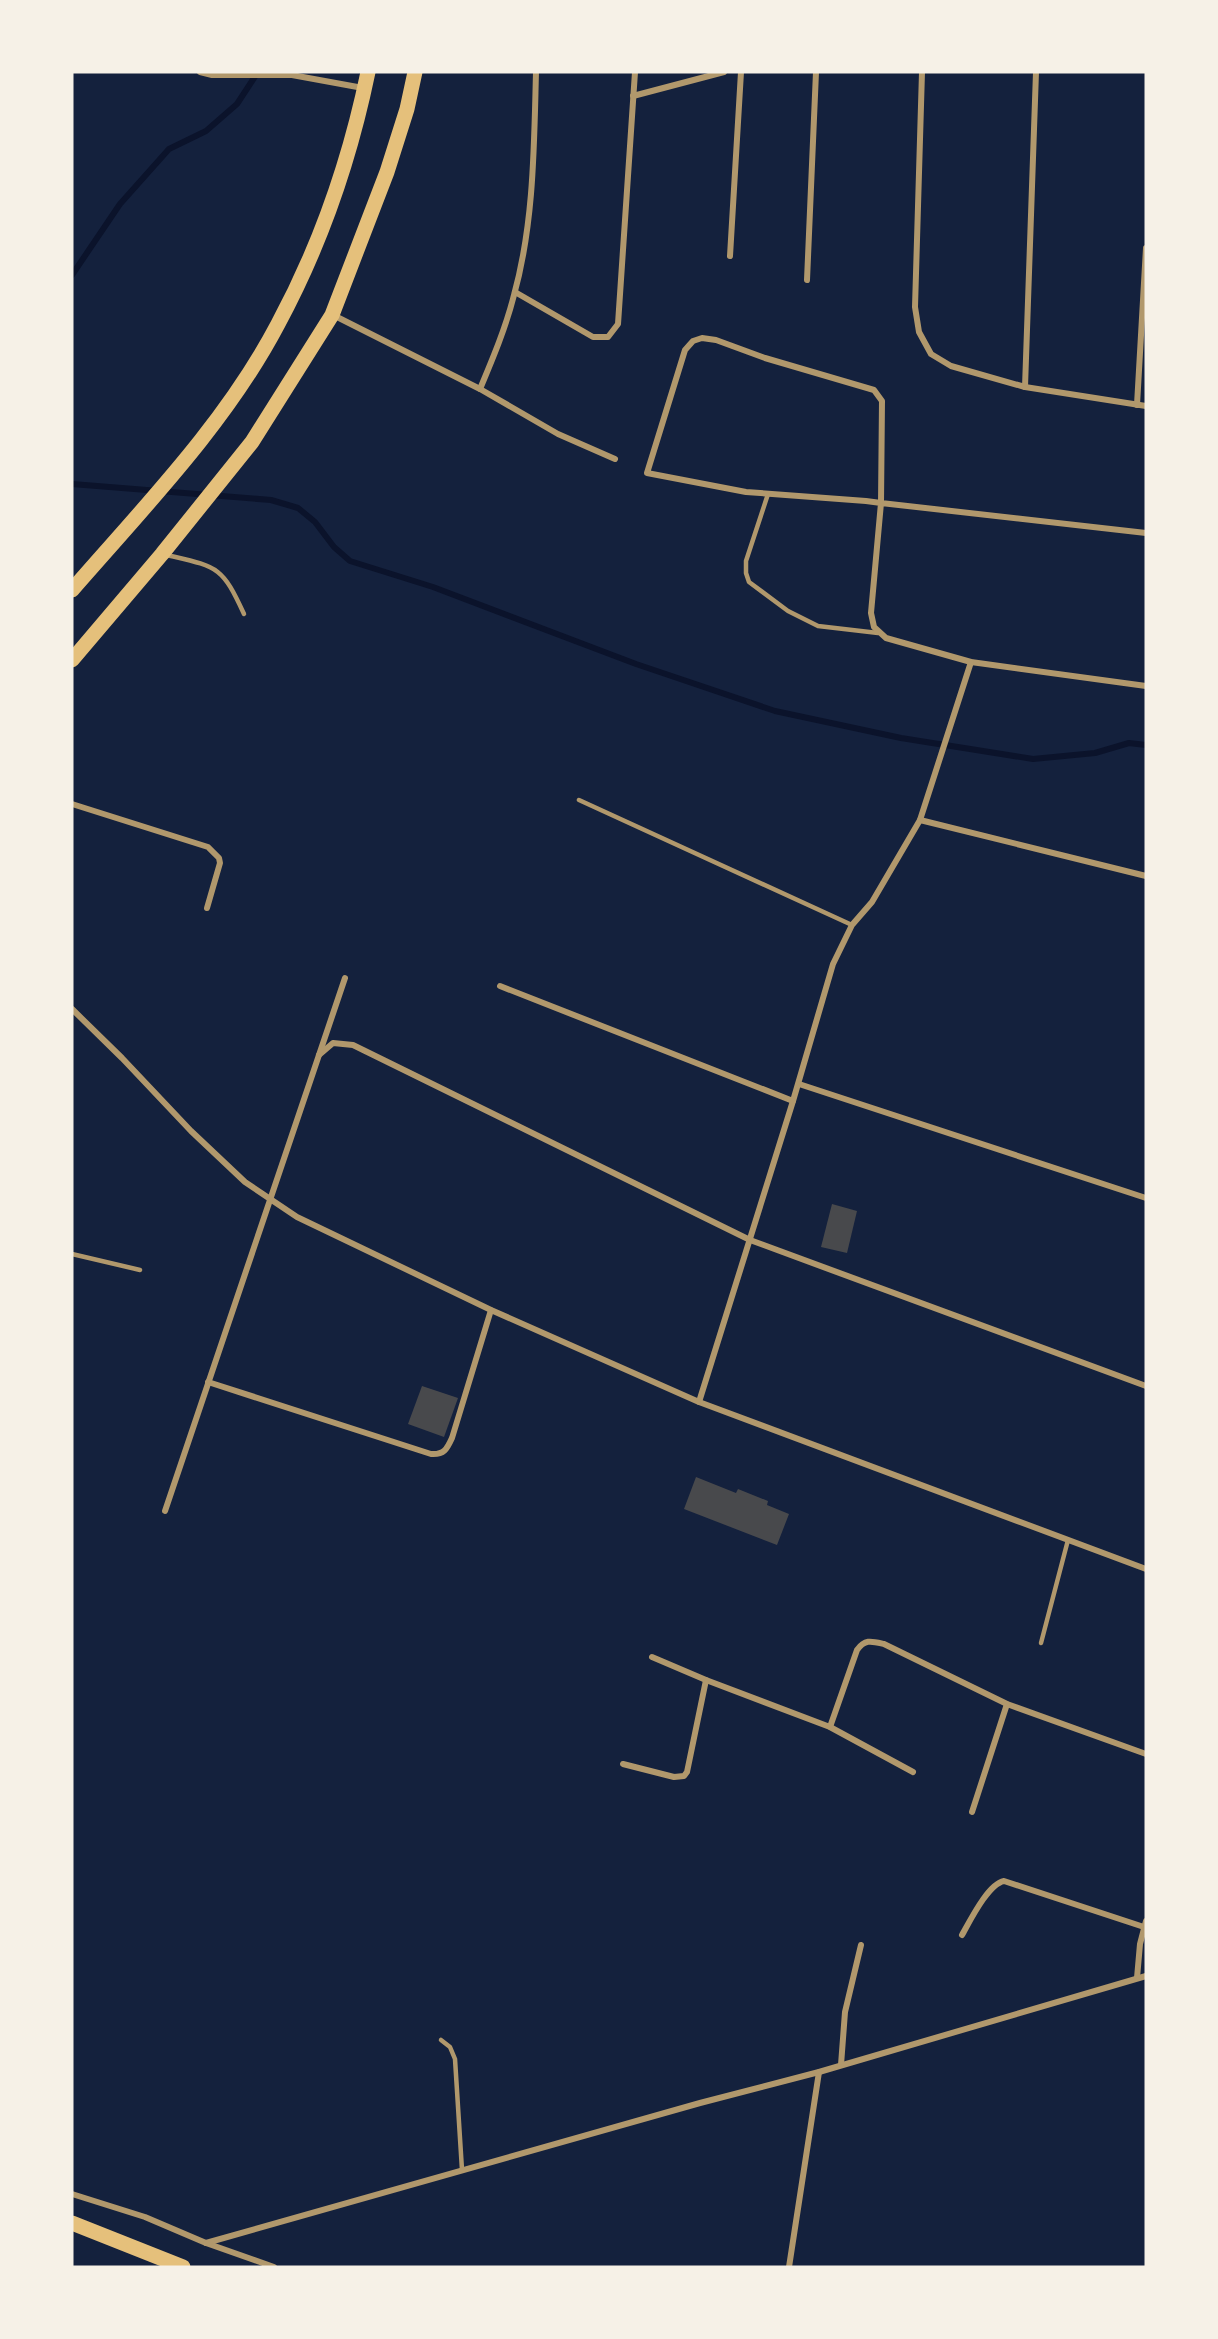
<svg xmlns="http://www.w3.org/2000/svg" width="1218" height="2339" viewBox="0 0 1218 2339" font-family="'Fira Sans',sans-serif">
<rect width="100%" height="100%" fill="#14213d"/>
<g fill="none" stroke-linecap="round" stroke-linejoin="round">
<g stroke="#0b132b" stroke-width="6">
<path d="M72 275 120 204 169 149 206 131 237 104 258 72"/>
<path d="M72 484 271 500 298 508 315 522 334 547 350 561 433 587 636 664 775 711 901 738 1033 759 1095 753 1129 743 1146 745"/>
</g>
</g>
<g fill="#48494c">
<path d="M832 1204 857 1211 847 1253 821 1247Z"/>
<path d="M422 1386 458 1398 444 1437 408 1424Z"/>
<path d="M696 1477 736 1493 738 1489 768 1501 767 1505 789 1514 777 1545 684 1509Z"/>
</g>
<g fill="none" stroke-linecap="round" stroke-linejoin="round">
<g stroke="#b1986c" stroke-width="4.5">
<path d="M768 494 746 561V573L749 582 788 611 818 626 878 633"/>
<path d="M167 555C218 567 222 566 244 614"/>
<path d="M579 800 852 925"/>
<path d="M72 1254 140 1270"/>
<path d="M1041 1643 1068 1540"/>
<path d="M441 2040 450 2047 455 2059 462 2170"/>
</g>
<g stroke="#b1986c" stroke-width="6">
<path d="M200 72 212 75H292L363 88"/>
<path d="M922 72 915 307 919 332 931 354 951 366 1025 387 1146 406"/>
<path d="M633 96 724 72"/>
<path d="M730 256 741 72"/>
<path d="M807 280 816 72"/>
<path d="M515 292 593 337H608L618 324 635 72"/>
<path d="M333 315 480 389 558 434 615 459"/>
<path d="M1025 387 1036 72"/>
<path d="M480 389C493 358 506 327 514 295 534 223 534 146 536 72"/>
<path d="M1137 405 1146 248"/>
<path d="M1146 533 881 503 866 501 746 492 647 473 685 350 693 341 702 338 716 340 765 358 874 390 882 401 881 503 871 613 874 627 886 638 971 662 1146 686"/>
<path d="M72 804 208 847 219 858 220 863 207 908"/>
<path d="M920 820 1146 876"/>
<path d="M500 986 793 1101"/>
<path d="M72 1009 122 1058 191 1131 245 1182 297 1217 491 1310 699 1402 1146 1569"/>
<path d="M319 1055 333 1043 353 1045 750 1240 1146 1386"/>
<path d="M799 1084 1146 1198"/>
<path d="M208 1382 431 1454C444 1455 447 1449 452 1438L491 1310"/>
<path d="M699 1402 793 1101 833 964 852 925 872 902 920 820 971 662"/>
<path d="M165 1511 345 978"/>
<path d="M652 1657 706 1680 830 1727 913 1772"/>
<path d="M830 1727 857 1650C865 1639 871 1641 884 1644L1007 1704 1146 1754"/>
<path d="M623 1764 674 1777 684 1776 687 1772 706 1680"/>
<path d="M972 1812 1007 1704"/>
<path d="M962 1935C970 1921 988 1884 1004 1881L1144 1927"/>
<path d="M1137 1978 1140 1944 1146 1921"/>
<path d="M841 2065 845 2012 861 1945"/>
<path d="M72 2194 145 2217 206 2243 274 2267"/>
<path d="M206 2243 700 2103 819 2072 1146 1976"/>
<path d="M789 2267 819 2072"/>
</g>
<g stroke="#e5c07b" stroke-width="15">
<path d="M72 590C145 506 226 423 278 324 320 246 350 159 368 72"/>
<path d="M72 660 162 554 252 442 332 315 387 172 407 109 415 72"/>
<path d="M72 2223 183 2267"/>
</g>
</g>
<rect width="1218" height="2339" fill="none" stroke="#f6f1e7" stroke-width="147"/>
</svg>
